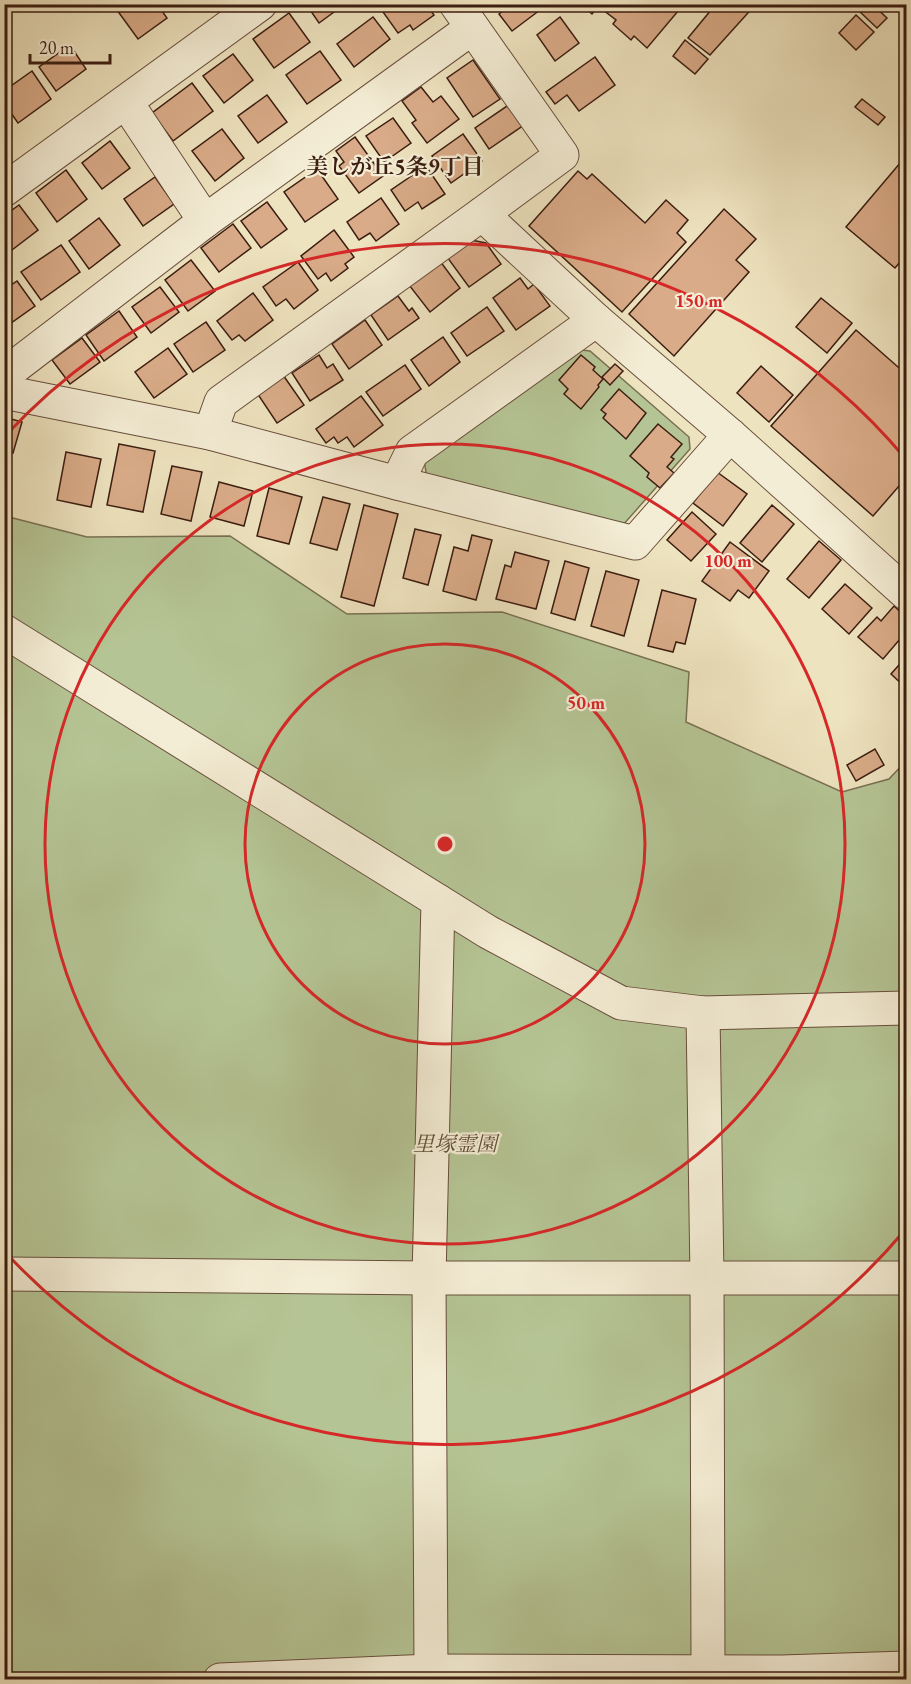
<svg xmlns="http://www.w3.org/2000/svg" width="911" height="1684" viewBox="0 0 911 1684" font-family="'EB Garamond','Noto Serif JP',serif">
<rect width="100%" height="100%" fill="#eee3bf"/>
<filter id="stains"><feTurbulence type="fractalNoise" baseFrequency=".00333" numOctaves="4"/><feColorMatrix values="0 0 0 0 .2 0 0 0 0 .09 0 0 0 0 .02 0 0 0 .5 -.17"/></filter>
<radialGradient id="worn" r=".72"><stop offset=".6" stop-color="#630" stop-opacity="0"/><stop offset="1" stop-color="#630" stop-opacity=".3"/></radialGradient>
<g fill="#b5c494" stroke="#787052" stroke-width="1.5">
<path d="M574 349 590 351 689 437 690 449 623 525 427 478 424 460Z"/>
<path d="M5 516 87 537 230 536 347 614 502 612 689 672 686 722 842 792 889 779 906 761V1679L5 1680Z"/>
</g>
<g fill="#d9ab88" stroke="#3b1d11" stroke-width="1.5">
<path d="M124 4H157L167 18 138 39 117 10Z"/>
<path d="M306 4H345L319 23Z"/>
<path d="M393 4H426L434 15 413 30 410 25 398 33 383 12Z"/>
<path d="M548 4 512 31 499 14 511 4Z"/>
<path d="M581 4H600L592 14Z"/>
<path d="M608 4H684L647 48 634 36 631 40 613 24 616 20 603 10Z"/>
<path d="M716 4H756L710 55 688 38Z"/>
<path d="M865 4H872L887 18 877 28 859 11Z"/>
<path d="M289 13 310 42 274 68 253 39Z"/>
<path d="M856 15 874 32 856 50 839 33Z"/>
<path d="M373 17 390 39 354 67 337 44Z"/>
<path d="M560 17 579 43 555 61 537 35Z"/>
<path d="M685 40 708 59 695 74 673 56Z"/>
<path d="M70 45 86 69 56 91 39 67Z"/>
<path d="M320 51 341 80 307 104 286 75Z"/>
<path d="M233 54 253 80 224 103 203 76Z"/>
<path d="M595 57 615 85 579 111 567 95 555 104 546 92Z"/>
<path d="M473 60 500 99 473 117 447 78Z"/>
<path d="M32 71 51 99 18 123 4 103V91Z"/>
<path d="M192 83 213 111 173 141 152 113Z"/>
<path d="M421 87 433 102 441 96 459 119 427 143 412 123 416 120 402 101Z"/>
<path d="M267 95 287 122 258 143 238 116Z"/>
<path d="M862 99 885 117 878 125 855 107Z"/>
<path d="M510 104 524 125 489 149 475 128Z"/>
<path d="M393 118 411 143 384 162 366 136Z"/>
<path d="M222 129 244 158 215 181 192 151Z"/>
<path d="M463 134 482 161 451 183 432 156Z"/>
<path d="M355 137 383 176 359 193 339 166 344 162 336 151Z"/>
<path d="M110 141 130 168 102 189 82 163Z"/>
<path d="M906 156V255L895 268 846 227Z"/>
<path d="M426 166 445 194 422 209 418 202 405 211 391 190Z"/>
<path d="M317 169 338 199 305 222 284 192Z"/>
<path d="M66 170 87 199 57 222 36 193Z"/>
<path d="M578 171 587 179 592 174 645 223 666 200 688 220 677 233 686 242 622 312 529 226Z"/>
<path d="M155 177 174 204 143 226 124 199Z"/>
<path d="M381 198 399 224 376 241 370 233 359 240 347 222Z"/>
<path d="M267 202 287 229 261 248 241 221Z"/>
<path d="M19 205 38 230 8 253 4 248V216Z"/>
<path d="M724 209 756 239 736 260 749 272 674 356 629 314Z"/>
<path d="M99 218 120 245 89 269 69 241Z"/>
<path d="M233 224 251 248 219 272 201 248Z"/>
<path d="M334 230 354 257 345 264 348 268 331 281 326 273 318 279 301 256Z"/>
<path d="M471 240 486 243 501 264 469 287 447 257Z"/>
<path d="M61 245 80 272 41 300 21 272Z"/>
<path d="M191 260 215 291 188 311 165 280Z"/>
<path d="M440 261 460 288 430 312 409 285Z"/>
<path d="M298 262 318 290 294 309 286 299 276 306 263 287Z"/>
<path d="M520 278 528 289 534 284 550 306 516 330 493 298Z"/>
<path d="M17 281 35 306 4 328V290Z"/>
<path d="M160 287 179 312 151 333 132 307Z"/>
<path d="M253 293 273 320 245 341 239 335 232 340 217 321Z"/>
<path d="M398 296 409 311 412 308 419 318 388 340 371 315Z"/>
<path d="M821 298 852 323 827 353 796 327Z"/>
<path d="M487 307 504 331 467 356 451 333Z"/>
<path d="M119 311 137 337 104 361 86 335Z"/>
<path d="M365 320 382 345 349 369 332 344Z"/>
<path d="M206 322 225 350 193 372 174 344Z"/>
<path d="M856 330 906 374V478L873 516 771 426Z"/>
<path d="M443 337 460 362 429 386 411 360Z"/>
<path d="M82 338 100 362 70 384 52 360Z"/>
<path d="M168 348 187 374 154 398 135 372Z"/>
<path d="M319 355 327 368 333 364 343 380 310 401 292 373Z"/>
<path d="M581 355 595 367 593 370 603 379 598 385 599 387 581 409 564 394 568 389 559 380Z"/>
<path d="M615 364 623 371 610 385 602 377Z"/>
<path d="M405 365 421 389 383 416 366 392Z"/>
<path d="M761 366 793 395 769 422 737 393Z"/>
<path d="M283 375 304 405 277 423 257 393Z"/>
<path d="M619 389 646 413 626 439 603 418 606 414 601 410Z"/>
<path d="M361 396 383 425 354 447 347 437 338 443 334 437 326 443 316 429Z"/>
<path d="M4 417 22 422 13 453 10 452 6 468H4Z"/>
<path d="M658 424 682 444 671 457 674 459 667 467 674 473 660 488 647 477 649 473 630 456Z"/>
<path d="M119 444 155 451 143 512 107 505Z"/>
<path d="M66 452 101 459 91 507 57 500Z"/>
<path d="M172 466 202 472 191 521 161 514Z"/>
<path d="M717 472 747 494 723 526 693 503Z"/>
<path d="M219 482 253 491 244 526 210 517Z"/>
<path d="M269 488 302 497 289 544 257 536Z"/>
<path d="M323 497 350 504 337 550 310 543Z"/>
<path d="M364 505 398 514 374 606 341 597Z"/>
<path d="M772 505 794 524 762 562 740 543Z"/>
<path d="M692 512 716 534 691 561 667 540Z"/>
<path d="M415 529 441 535 428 585 403 578Z"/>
<path d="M472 535 492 540 476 600 443 591 454 547 468 551Z"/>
<path d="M819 541 841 560 809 598 787 579Z"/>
<path d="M730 542 769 571 749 598 738 590 730 601 702 581Z"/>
<path d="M515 552 549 561 536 609 496 599 505 565 511 567Z"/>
<path d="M565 561 589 568 575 620 551 613Z"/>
<path d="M606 571 639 580 624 636 591 626Z"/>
<path d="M845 584 872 608 849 634 822 609Z"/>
<path d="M662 590 696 599 685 644 676 642 673 652 648 646Z"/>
<path d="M894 606 906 617V632L883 659 858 637 877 617 881 621Z"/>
<path d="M906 657V688L891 674Z"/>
<path d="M875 749 884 765 856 781 847 765Z"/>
</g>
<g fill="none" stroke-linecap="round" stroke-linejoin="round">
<defs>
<g id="minor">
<path d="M126 102 205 221"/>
<path d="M4 190 260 4"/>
<path d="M482 214 596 320 730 435 906 593"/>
<path d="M4 375 205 221 472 28"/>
<path d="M4 392 210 433 397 483 635 543 730 435"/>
<path d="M210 433 221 402 482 214 562 155 456 4"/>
<path d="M397 483 412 452 596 320"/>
<path d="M4 631 488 932 621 1003 703 1013 906 1008"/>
<path d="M703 1013 707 1278 708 1672"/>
<path d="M4 1274 429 1278H906"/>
<path d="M431 1671 429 1278 438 901"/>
<path d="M220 1680 431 1671 782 1672 906 1668"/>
</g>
</defs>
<use href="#minor" stroke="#684e3c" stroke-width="35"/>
<use href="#minor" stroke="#f4edd5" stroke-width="33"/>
</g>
<g fill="none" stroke="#d62828" stroke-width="3">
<circle cx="445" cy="844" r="200"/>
<circle cx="445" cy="844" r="400"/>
<path d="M905 1230A600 600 0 0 1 6 1253M6 435A600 600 0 0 1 905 458"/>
</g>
<g text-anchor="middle" stroke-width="4.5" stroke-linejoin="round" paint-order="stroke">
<g font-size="21" font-style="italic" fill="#604f38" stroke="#f4edd5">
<text x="455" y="1151">里塚霊園</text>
</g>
<g font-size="22" font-weight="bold" fill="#3b1d11" stroke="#f4edd5">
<text x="395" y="174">美しが丘5条9丁目</text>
</g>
</g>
<circle cx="445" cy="844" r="9" fill="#d62828" stroke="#f4edd5" stroke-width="3"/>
<g font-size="18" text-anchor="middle" font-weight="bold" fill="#d62828" stroke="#f4edd5" stroke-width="4.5" stroke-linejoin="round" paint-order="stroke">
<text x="699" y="307">150 m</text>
<text x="728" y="567">100 m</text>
<text x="586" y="709">50 m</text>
</g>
<rect width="911" height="1684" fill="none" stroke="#eee3bf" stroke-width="24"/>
<rect x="6" y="6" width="899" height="1672" fill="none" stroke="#3b1d11" stroke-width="3"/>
<rect x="12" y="12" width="887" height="1660" fill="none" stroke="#3b1d11" stroke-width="1.5"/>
<path d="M30 54v9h80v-9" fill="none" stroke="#3b1d11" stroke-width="3"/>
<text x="39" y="54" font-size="18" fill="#3b1d11" stroke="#f4edd5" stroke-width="4.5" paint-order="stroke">20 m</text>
<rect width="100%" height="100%" filter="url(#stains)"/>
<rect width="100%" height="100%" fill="url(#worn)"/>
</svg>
